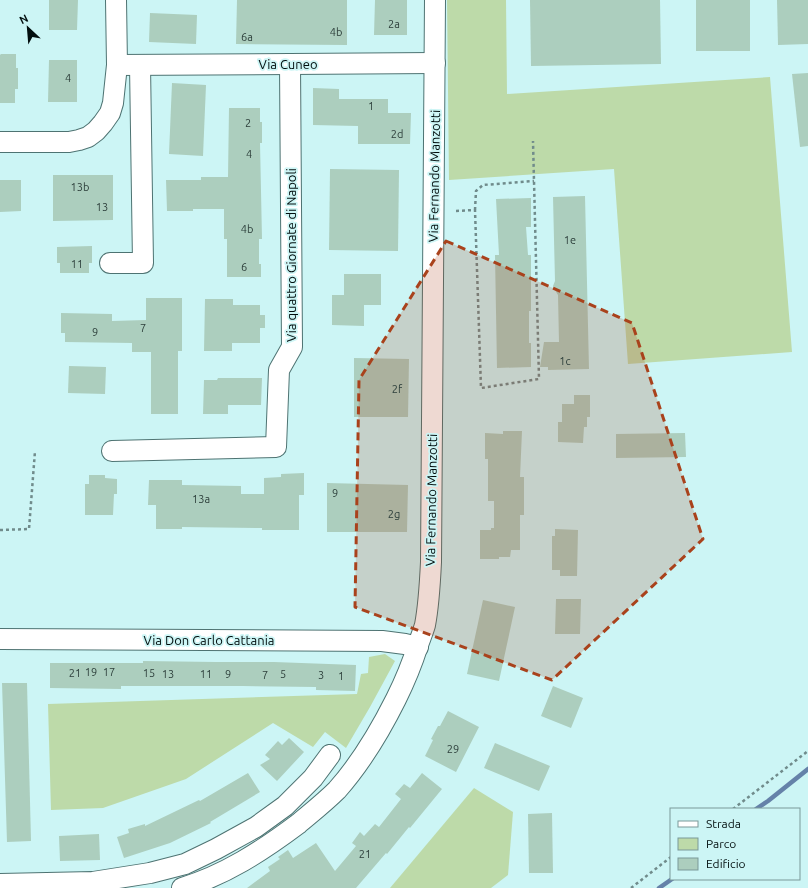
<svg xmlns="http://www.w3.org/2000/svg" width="808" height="888" viewBox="0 0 808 888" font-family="Ubuntu,sans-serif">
<rect width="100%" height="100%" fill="#ccf5f5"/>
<g fill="#bddaa9">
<path d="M447 0H506L507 94 770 77 792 352 628 364 614 169 449 180Z"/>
<path d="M385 654 395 661 370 707 346 748 325 732 313 747 273 723 186 779 103 808 51 810 48 704 357 694 361 674 368 673 369 657Z"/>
<path d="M474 788 513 812 508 875 491 888H390Z"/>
</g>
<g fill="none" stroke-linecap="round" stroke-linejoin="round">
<g stroke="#6582a9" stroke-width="4.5">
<path d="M756 809 768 801 808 769"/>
<path d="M659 888 672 879"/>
</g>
</g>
<g fill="#accebe">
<path d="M49 0H78L77 30H49Z"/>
<path d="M237 0H347V45L236 44Z"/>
<path d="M375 0H407V35H374Z"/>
<path d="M530 0H660L661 64 531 66Z"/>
<rect x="696" y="0" width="54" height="51"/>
<path d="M777 0H808V44L778 45Z"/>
<path d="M150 13 197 15 196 44 149 42Z"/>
<path d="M1 54H16V68H18V89H15V103H0V55Z"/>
<path d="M49 60H77V102H48Z"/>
<path d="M808 73V146L800 147 792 74Z"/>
<path d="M172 83 206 85 203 156 169 154Z"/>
<path d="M313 88 339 89V99H388V113H411L410 144H358V126L313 125Z"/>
<path d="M229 108H260V122H262V143H260L262 239H259V264H261V277H227V239H224V209H193V211H167L166 180H201V177H228Z"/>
<path d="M330 169 399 170 398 251 329 250Z"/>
<path d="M53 175H113V220L53 221Z"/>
<path d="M0 180H21V211L0 212Z"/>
<path d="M585 196 589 369 548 370V367H540L544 342H559L558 295 555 290 553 286 555 281 553 197Z"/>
<path d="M531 198V227H526L528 255H531V311H529V343H531V367L497 368 495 255H499L496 199Z"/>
<path d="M92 246V263H89V273H60V263H57V247Z"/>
<path d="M344 274H381V305H364V326L332 325V295H344Z"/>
<path d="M146 298H182V351H178V414H151V352H132V343L65 342V333H61V313L112 314V321L146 320Z"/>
<path d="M205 299H233V305H260V315H265V328H260V343H232V351H204Z"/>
<path d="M354 358 409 359 408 417H354Z"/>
<path d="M69 366 106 367 105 394 68 393Z"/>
<path d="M218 378H262L261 405H228V414H203L204 380H217Z"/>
<path d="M574 395H590V417H587V427H584L583 443 558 442V422H562V404H574Z"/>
<path d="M503 431H522L520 477H524V515H520V550H511L510 557H499V559H480V530H491V528H494V501H488V459H485V433L503 434Z"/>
<path d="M685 433 686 457 616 458V434Z"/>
<path d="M304 473V495H299V530H262V528L182 527V529H156V505H148L149 480H182V485L241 486V494H264V478L281 477V474Z"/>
<path d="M89 475H105V478L117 479V494H114L113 515H85V484H89Z"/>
<path d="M327 483 408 485 407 532H327Z"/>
<path d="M555 529 578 530 577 576H560V570H552V536H555Z"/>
<path d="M556 599H581L580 634H555Z"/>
<path d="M483 600 515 607 499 681 467 674Z"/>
<path d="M143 661 216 662H274L356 665 355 691 316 690V687L243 686H121V689L50 688V663H143Z"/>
<path d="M2 683H27L31 841 7 842Z"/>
<path d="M553 686 583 698 571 728 541 716Z"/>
<path d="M448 711 479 727 456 772 425 756 433 740 431 739 438 726H440Z"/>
<path d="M289 738 304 752 277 781 260 765 270 759 265 755 278 741 282 745Z"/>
<path d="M495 743 550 766 539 791 484 768Z"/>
<path d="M248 773 260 792 210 822 211 823 170 843 124 858 117 837 129 833 128 829 145 824V826L199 800 200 801Z"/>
<path d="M422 773 442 789 410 828 409 827 387 854 386 853 356 888H247L270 871 268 867 280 859 278 857 288 850 293 858 316 843 335 871 356 846 352 843 360 832 364 836 375 824 379 827 401 799 395 794 404 784 410 788Z"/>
<path d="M552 813 553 873H529L528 814Z"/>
<path d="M99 834 100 860 60 861 59 836Z"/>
</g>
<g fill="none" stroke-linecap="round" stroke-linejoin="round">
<defs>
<g id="minor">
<path d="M117 65 435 63"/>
<path d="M0 142H69L79 140 88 137 96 131 103 123 110 113 113 103 117 65 116 0"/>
<path d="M110 263H143L140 65"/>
<path d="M112 451 276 447 279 370 292 347 290 64"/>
<path d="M0 639 382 641 405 644 418 647"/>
<path d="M0 884 93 882 150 873 185 864 216 849 256 827 285 806 313 778 330 755"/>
<path d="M182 888C225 875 262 851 298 824 311 813 325 802 337 790 361 763 380 731 396 699 405 681 412 664 418 645 420 639 423 632 425 625 429 604 430 583 431 562L435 0"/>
</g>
</defs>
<use href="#minor" stroke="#4e7372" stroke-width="22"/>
<g stroke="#708b8b" stroke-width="2.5" stroke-dasharray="3 3" stroke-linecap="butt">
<path d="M475 210 476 191 483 185 534 181"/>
<path d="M456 211 475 210 481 388 539 379 533 141"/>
<path d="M0 530 29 529 35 451"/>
<path d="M733 809 808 751"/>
<path d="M631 888 671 857"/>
</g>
<use href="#minor" stroke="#fff" stroke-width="20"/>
</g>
<path fill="#a9421c" fill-opacity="0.2" stroke="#a9421c" stroke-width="3" stroke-dasharray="8 5" stroke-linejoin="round" d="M446 241 632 323 703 539 552 680 355 607 359 380Z"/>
<g text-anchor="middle" stroke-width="3.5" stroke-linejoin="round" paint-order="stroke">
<g font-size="11" fill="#2c3e3a">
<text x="394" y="28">2a</text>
<text x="336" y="36">4b</text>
<text x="247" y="41">6a</text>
<text x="68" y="82">4</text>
<text x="371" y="110">1</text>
<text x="248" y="127">2</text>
<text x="397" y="138">2d</text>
<text x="249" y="158">4</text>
<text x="80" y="191">13b</text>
<text x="102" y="211">13</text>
<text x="247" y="233">4b</text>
<text x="570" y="244">1e</text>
<text x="77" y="268">11</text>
<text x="244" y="271">6</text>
<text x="143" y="332">7</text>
<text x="95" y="336">9</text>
<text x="565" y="365">1c</text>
<text x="397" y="393">2f</text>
<text x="335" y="497">9</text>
<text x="201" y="503">13a</text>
<text x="394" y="518">2g</text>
<text x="91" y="676">19</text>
<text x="109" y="676">17</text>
<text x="75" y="677">21</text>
<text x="149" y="677">15</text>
<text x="168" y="678">13</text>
<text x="206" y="678">11</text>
<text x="228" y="678">9</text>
<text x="283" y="678">5</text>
<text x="265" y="679">7</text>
<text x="321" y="679">3</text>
<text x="341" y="680">1</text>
<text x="453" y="753">29</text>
<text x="365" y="858">21</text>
</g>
<g font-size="13" fill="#020e0e" stroke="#ccf5f5">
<text x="288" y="69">Via Cuneo</text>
<text transform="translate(434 176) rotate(-89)" y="5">Via Fernando Manzotti</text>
<text transform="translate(291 255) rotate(-90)" y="5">Via quattro Giornate di Napoli</text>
<text transform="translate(431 500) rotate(-89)" y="5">Via Fernando Manzotti</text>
<text x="209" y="645">Via Don Carlo Cattania</text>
</g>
</g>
<rect x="670" y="808" width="130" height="72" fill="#ccf5f5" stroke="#7b9999"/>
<rect x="678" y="821" width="20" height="6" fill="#ffffff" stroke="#7b9999"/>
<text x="706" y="828" font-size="12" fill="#020e0e">Strada</text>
<rect x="678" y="838" width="20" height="12" fill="#bddaa9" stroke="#7b9999"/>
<text x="706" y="848" font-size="12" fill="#020e0e">Parco</text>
<rect x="678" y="858" width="20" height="12" fill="#accebe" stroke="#7b9999"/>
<text x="706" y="868" font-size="12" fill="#020e0e">Edificio</text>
<g transform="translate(28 28) rotate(334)" stroke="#ccf5f5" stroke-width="3" paint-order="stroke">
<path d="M0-3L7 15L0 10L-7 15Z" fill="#020e0e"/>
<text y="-6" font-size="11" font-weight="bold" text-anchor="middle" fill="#020e0e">N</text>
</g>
</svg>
